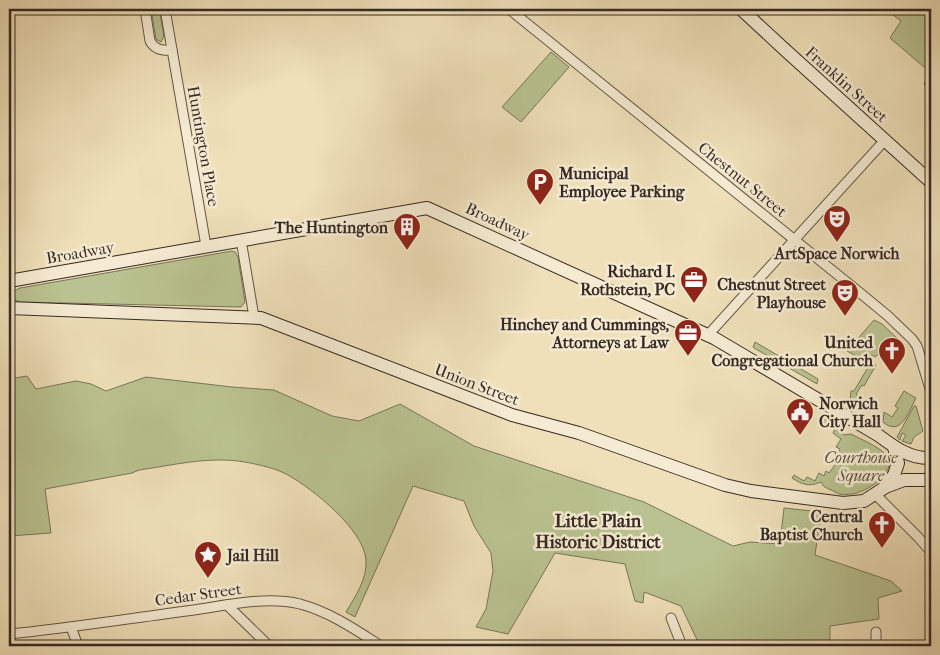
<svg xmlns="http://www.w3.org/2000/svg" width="940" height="655" viewBox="0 0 940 655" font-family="'IM FELL French Canon',serif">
<rect width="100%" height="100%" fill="#efe0b9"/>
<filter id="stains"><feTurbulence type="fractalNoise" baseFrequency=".004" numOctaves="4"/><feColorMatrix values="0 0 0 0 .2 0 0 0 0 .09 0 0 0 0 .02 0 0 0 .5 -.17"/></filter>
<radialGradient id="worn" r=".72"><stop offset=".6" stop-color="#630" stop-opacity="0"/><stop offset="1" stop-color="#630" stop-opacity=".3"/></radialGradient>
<g fill="#b9c290" stroke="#78765a">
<path d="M151 9H159L164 36 161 42 156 39Z"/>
<path d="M885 9H931V91L924 84 930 72 890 38 901 21Z"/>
<path d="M551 52 569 67 521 122 502 107Z"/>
<path d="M232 251 235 252 238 257 245 302 241 307 20 302 15 300 12 295 14 291 20 288Z"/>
<path d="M874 320 882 324 900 341 885 346 882 351 884 352 882 355 879 354 875 357 872 355 868 360 876 365 864 386 862 385 856 394 867 401 862 409 850 402 851 391H854L870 364 847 351Z"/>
<path d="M755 342 818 379 817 384 754 348 753 347Z"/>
<path d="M27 376 36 389 76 381 91 384 106 391 146 377 232 387 274 390 332 416 359 421 400 404 474 446 644 502 733 546 750 542 780 544 784 508 821 512 815 555 891 581 902 591 878 598 879 619 830 626V646H700L681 606 644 592 643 603 635 601 625 564 555 553 508 634 476 627 486 609 493 571 491 553 474 526 464 501 413 486 355 617 346 612C356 595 367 580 366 560 364 530 313 489 288 475 275 468 260 465 245 462 209 456 174 465 139 470L132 473 45 489 51 533 9 536V379Z"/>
<path d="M904 391 916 398C908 413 901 437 883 422L884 412 892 417 898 408 895 406Z"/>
<path d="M914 406H916L923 431 914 437 911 444 902 441 906 435 902 433 900 440 897 437Z"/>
<path d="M825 419 840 428 844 435 851 434C860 439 878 446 885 454 901 471 866 493 851 494 838 496 839 493 829 489 824 487 824 487 821 482 809 487 803 485 792 478L794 475 804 481 807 477 815 481 819 473 824 476 826 471 829 473 835 465 839 456 837 454 840 449 836 447 841 439 833 433 835 429 823 422Z"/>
</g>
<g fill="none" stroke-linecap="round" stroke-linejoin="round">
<defs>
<g id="street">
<path d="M145 9 150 41C155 50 163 51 172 50"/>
<path d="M165 9 206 246"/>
<path d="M509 9 859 292 888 316 912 339 917 346 931 392"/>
<path d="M241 240 254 317"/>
<path d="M708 335 885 140"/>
<path d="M876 495 918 537 931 552"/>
<path d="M227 605 269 646"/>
<path d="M671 618 682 646"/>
<path d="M71 627 78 646"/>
<path d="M876 632V646"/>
<path d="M9 634C71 628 132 618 194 610 229 605 266 596 300 604 330 612 356 630 381 646"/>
</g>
<g id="secondary">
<path d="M741 9 783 48 931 182"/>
<path d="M9 281 427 208 714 338 878 435C894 447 910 459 931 458"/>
<path d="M9 308 261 318 512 415 579 433 725 485 751 491 843 503 864 501 884 488 894 475 898 463 894 447"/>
<path d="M885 487 904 480H931"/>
</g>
</defs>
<use href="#street" stroke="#645749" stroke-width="11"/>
<use href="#secondary" stroke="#362924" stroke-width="14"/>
<use href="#street" stroke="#f5ebd2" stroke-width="9"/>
<use href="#secondary" stroke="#f5ebd2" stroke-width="12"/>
</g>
<defs>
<symbol id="parking-pin" viewBox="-11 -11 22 30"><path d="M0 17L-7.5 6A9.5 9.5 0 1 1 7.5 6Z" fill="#8f2418" stroke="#f5ebd2"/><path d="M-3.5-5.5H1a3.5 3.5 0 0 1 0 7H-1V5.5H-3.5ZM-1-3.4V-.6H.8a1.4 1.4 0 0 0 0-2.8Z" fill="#fff"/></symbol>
<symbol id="theatre-pin" viewBox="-11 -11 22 30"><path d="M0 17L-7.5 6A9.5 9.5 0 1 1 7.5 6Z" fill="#8f2418" stroke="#f5ebd2"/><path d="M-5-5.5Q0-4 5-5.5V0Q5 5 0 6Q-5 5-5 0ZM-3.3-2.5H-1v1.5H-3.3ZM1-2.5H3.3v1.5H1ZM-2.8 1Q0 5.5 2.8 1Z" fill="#fff"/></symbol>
<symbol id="building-pin" viewBox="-11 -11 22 30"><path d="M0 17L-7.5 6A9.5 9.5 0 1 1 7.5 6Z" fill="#8f2418" stroke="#f5ebd2"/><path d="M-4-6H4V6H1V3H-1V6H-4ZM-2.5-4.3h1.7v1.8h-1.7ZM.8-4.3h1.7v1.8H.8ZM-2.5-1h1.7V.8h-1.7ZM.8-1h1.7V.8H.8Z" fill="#fff"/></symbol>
<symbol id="office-pin" viewBox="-11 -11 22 30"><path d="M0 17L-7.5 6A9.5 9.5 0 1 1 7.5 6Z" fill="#8f2418" stroke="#f5ebd2"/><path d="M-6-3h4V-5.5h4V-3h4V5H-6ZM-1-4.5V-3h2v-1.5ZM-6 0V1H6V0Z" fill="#fff"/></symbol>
<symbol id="church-pin" viewBox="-11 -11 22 30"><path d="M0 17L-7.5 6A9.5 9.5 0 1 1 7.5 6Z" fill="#8f2418" stroke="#f5ebd2"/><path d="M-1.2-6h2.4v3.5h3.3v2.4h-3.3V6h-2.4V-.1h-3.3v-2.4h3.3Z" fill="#fff"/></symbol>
<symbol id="civic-pin" viewBox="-11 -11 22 30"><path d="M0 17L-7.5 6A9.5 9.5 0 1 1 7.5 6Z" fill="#8f2418" stroke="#f5ebd2"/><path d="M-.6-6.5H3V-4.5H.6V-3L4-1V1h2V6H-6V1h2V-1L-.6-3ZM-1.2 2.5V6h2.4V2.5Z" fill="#fff"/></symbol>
<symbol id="sight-pin" viewBox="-11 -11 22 30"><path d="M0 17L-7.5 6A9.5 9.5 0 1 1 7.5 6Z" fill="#8f2418" stroke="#f5ebd2"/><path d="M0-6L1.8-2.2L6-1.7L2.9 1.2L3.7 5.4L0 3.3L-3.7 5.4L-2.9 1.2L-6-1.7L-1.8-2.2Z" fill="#fff"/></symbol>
</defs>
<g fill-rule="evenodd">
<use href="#parking-pin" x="524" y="166" width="32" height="43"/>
<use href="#theatre-pin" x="821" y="203" width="32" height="43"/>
<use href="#building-pin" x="391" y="211" width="32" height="43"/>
<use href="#office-pin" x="678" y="264" width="32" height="43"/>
<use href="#theatre-pin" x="829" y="277" width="32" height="43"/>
<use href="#office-pin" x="672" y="317" width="32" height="43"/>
<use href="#church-pin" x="876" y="335" width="32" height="43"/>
<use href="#civic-pin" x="784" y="396" width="32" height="43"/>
<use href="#church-pin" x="866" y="509" width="32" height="43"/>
<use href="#sight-pin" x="192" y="539" width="32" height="43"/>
</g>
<g text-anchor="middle" stroke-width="5" stroke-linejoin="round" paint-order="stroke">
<g font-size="16" fill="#362924" stroke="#f5ebd2">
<text transform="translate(847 84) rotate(42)" y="6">Franklin Street</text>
<text transform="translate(204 146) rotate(80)" y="6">Huntington Place</text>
<text transform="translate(743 179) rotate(39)" y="6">Chestnut Street</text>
<text transform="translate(498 221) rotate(25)" y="6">Broadway</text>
<text transform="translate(80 252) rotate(-10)" y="6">Broadway</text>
<text transform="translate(477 384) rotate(21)" y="6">Union Street</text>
<text transform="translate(198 594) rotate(-8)" y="6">Cedar Street</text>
</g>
<g font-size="16" font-weight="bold" fill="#362924" stroke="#f5ebd2" text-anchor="end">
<text x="559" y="179" text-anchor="start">Municipal<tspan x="559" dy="18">Employee Parking</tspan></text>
<text x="388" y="233">The Huntington</text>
<text x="837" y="259" text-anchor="middle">ArtSpace Norwich</text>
<text x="675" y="277">Richard I.<tspan x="675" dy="18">Rothstein, PC</tspan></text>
<text x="826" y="290">Chestnut Street<tspan x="826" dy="18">Playhouse</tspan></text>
<text x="669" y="330">Hinchey and Cummings,<tspan x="669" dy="18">Attorneys at Law</tspan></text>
<text x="873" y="348">United<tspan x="873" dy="18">Congregational Church</tspan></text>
<text x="819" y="409" text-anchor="start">Norwich<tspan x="819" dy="18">City Hall</tspan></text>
<text x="863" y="522">Central<tspan x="863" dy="18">Baptist Church</tspan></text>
<text x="227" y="561" text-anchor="start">Jail Hill</text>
</g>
<g font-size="16" font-style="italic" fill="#574f3f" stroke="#f5ebd2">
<text x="861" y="463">Courthouse<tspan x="861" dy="18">Square</tspan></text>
</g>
<g font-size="18" font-weight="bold" fill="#362924" stroke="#f5ebd2">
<text x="598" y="527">Little Plain<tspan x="598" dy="21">Historic District</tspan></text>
</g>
</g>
<rect width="940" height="655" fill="none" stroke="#efe0b9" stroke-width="30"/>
<rect x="10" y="10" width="920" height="635" fill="none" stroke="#362924" stroke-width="2.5"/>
<rect x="15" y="15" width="910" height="625" fill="none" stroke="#362924"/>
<rect width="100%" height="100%" filter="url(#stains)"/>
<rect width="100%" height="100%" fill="url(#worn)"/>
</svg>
